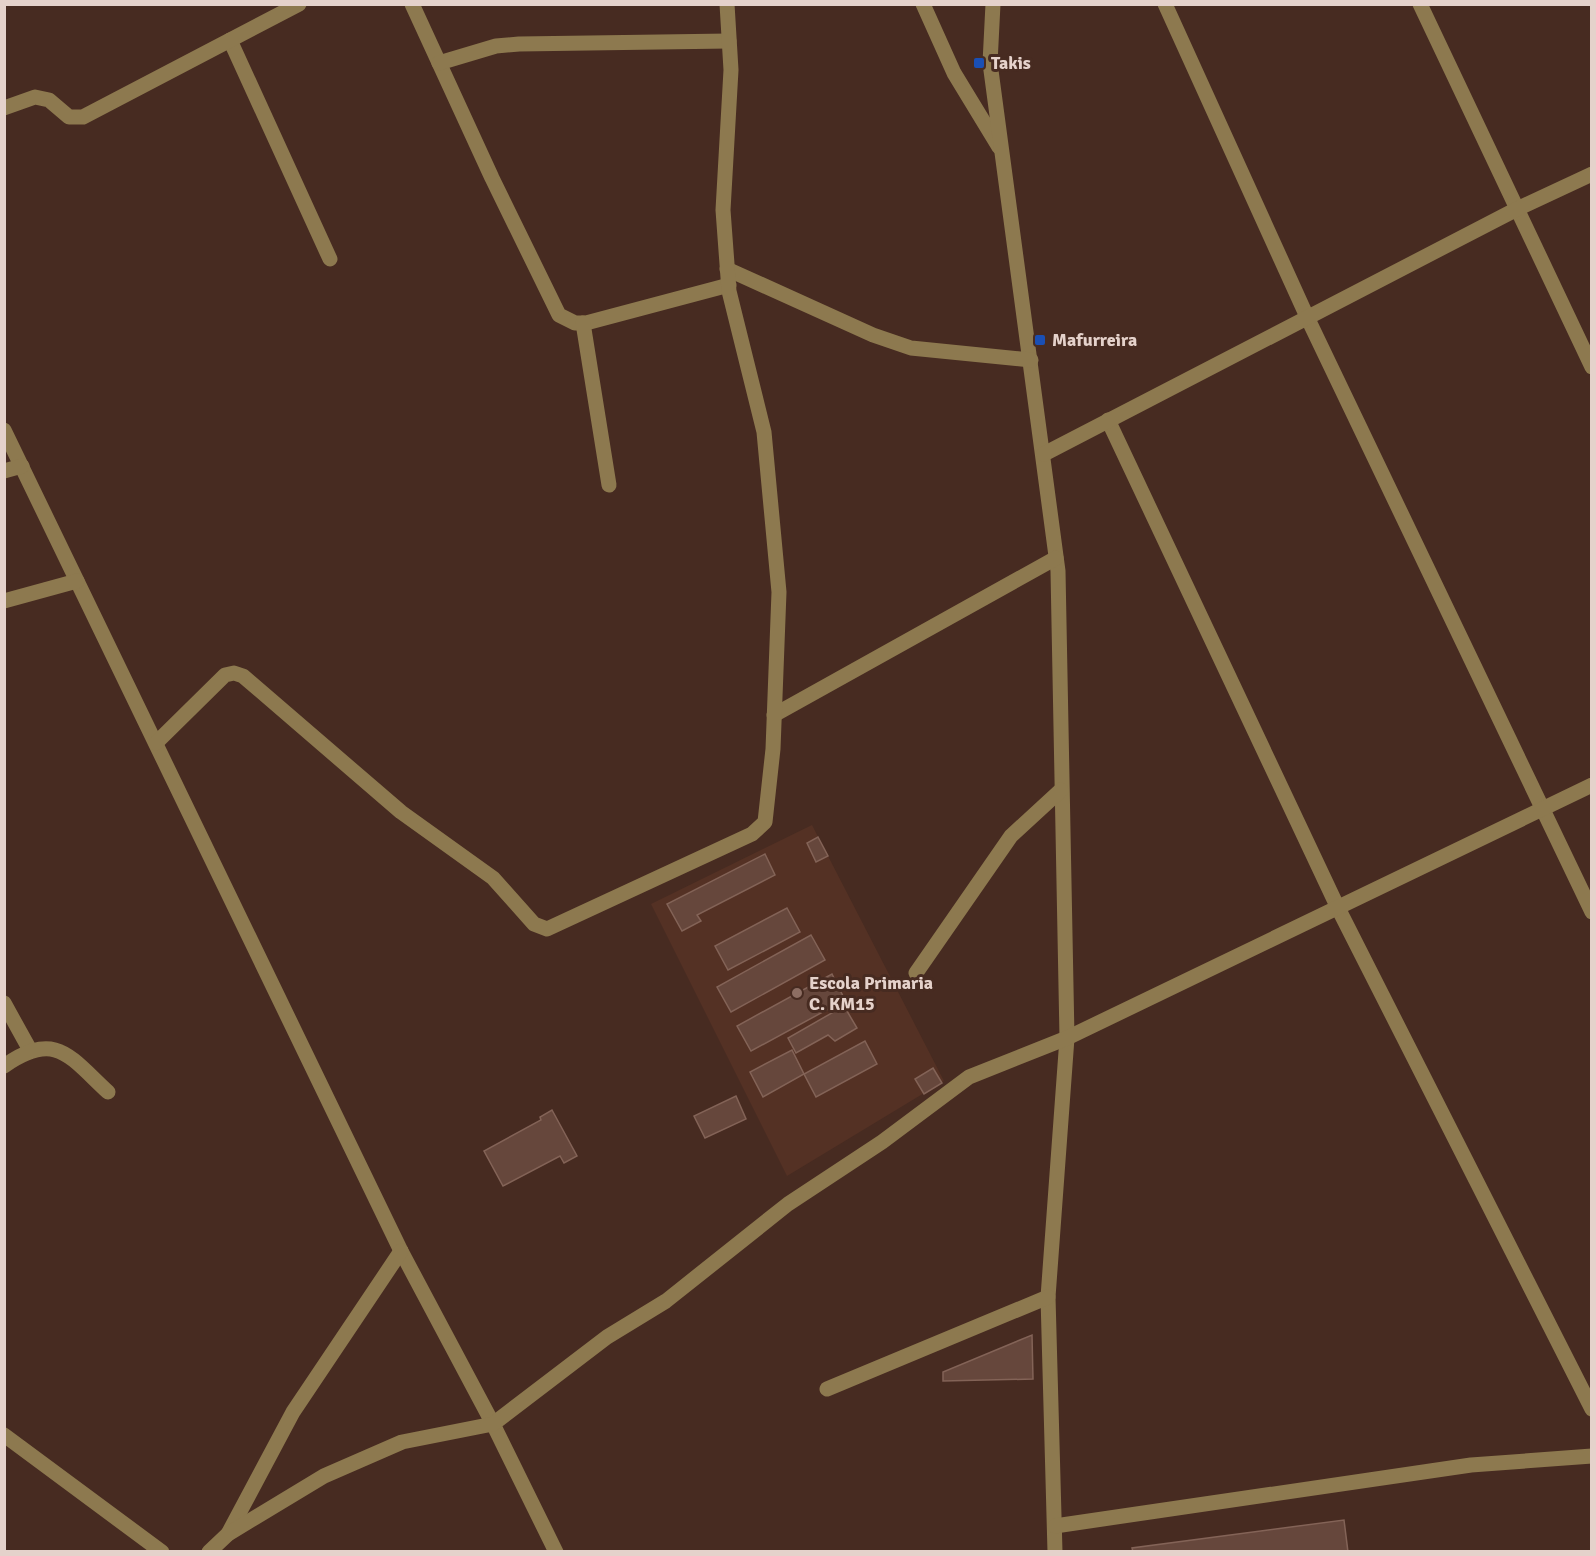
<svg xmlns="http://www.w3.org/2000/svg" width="1596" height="1556" viewBox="0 0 1596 1556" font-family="Signika,sans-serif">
<rect width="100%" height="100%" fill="#472b21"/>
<path fill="#543124" d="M812 825 944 1081 787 1176 651 904Z"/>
<g fill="#66473c" stroke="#836357" stroke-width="1.5">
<path d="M818 837 828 856 816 862 807 843Z"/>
<path d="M765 854 775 875 697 915 701 921 682 931 667 904Z"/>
<path d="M787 908 800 932 728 970 715 946Z"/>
<path d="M811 935 825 960 731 1012 717 987Z"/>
<path d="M832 974 845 1000 751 1051 737 1026Z"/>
<path d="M844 1006 857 1028 835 1041 828 1035 796 1053 788 1038Z"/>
<path d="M865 1041 877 1064 816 1097 804 1074Z"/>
<path d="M792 1050 804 1074 763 1097 750 1072Z"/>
<path d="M933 1068 942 1083 924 1094 915 1079Z"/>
<path d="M736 1096 746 1119 705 1138 694 1116Z"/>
<path d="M552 1110 577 1156 564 1163 560 1156 503 1186 484 1151 541 1120 540 1117Z"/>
<path d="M1032 1335 1033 1379 943 1381V1372Z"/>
<path d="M1344 1520 1348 1552H1133L1132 1548Z"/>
</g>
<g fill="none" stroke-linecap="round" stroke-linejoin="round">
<g stroke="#8d794f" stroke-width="15">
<path d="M412 4 492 178 559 315 575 323H586L729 285"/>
<path d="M923 4 954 73 999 147"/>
<path d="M993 4 990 63 1058 571 1067 1038 1048 1297 1055 1552"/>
<path d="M1165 4 1308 319 1592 912"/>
<path d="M1420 4 1592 367"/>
<path d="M230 40 330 259"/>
<path d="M439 63 496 46 519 44 729 41"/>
<path d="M4 108 35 97 49 100 69 117H83L299 4"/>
<path d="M727 269 873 335 911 348 1031 360"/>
<path d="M583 323 609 485"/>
<path d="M1108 420 1338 908 1592 1409"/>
<path d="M4 430 401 1251 493 1424 556 1552"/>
<path d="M1044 454 1517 209 1592 174"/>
<path d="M4 471 22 466"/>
<path d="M4 601 77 581"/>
<path d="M774 715 1056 558"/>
<path d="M156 743 225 675 234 673 243 676 401 812 493 878 534 924 547 929 752 834 765 822 773 749 779 592 764 432 729 291 723 210 731 70 727 4"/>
<path d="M916 973 1011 836 1061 790"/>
<path d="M4 1003 30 1050"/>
<path d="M4 1066C56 1030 69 1056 108 1092"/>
<path d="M827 1389 1048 1297"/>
<path d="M4 1435 162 1552"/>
<path d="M1055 1526 1471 1465 1592 1456"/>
<path d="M228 1534 293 1412 401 1251"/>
<path d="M209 1552 228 1534 324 1476 402 1442 493 1424 607 1337 666 1301 788 1204 882 1142 969 1077 1067 1038 1592 785"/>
</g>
</g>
<g fill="#1a4fb4" stroke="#472b21" stroke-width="2">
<rect x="973" y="57" width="12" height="12" rx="3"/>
<rect x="1034" y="334" width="12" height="12" rx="3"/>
</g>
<circle fill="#8d6e63" stroke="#472b21" stroke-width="2" cx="797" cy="993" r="6"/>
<g text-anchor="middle" stroke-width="6" stroke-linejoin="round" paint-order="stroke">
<g font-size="18" font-weight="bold" fill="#e5d2cb" stroke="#472b21" text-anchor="start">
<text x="991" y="69">Takis</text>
<text x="1052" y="346">Mafurreira</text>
<text x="809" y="989">Escola Primaria<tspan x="809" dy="21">C. KM15</tspan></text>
</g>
</g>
<rect width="1596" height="1556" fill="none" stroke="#e5d2cb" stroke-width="12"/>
</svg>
